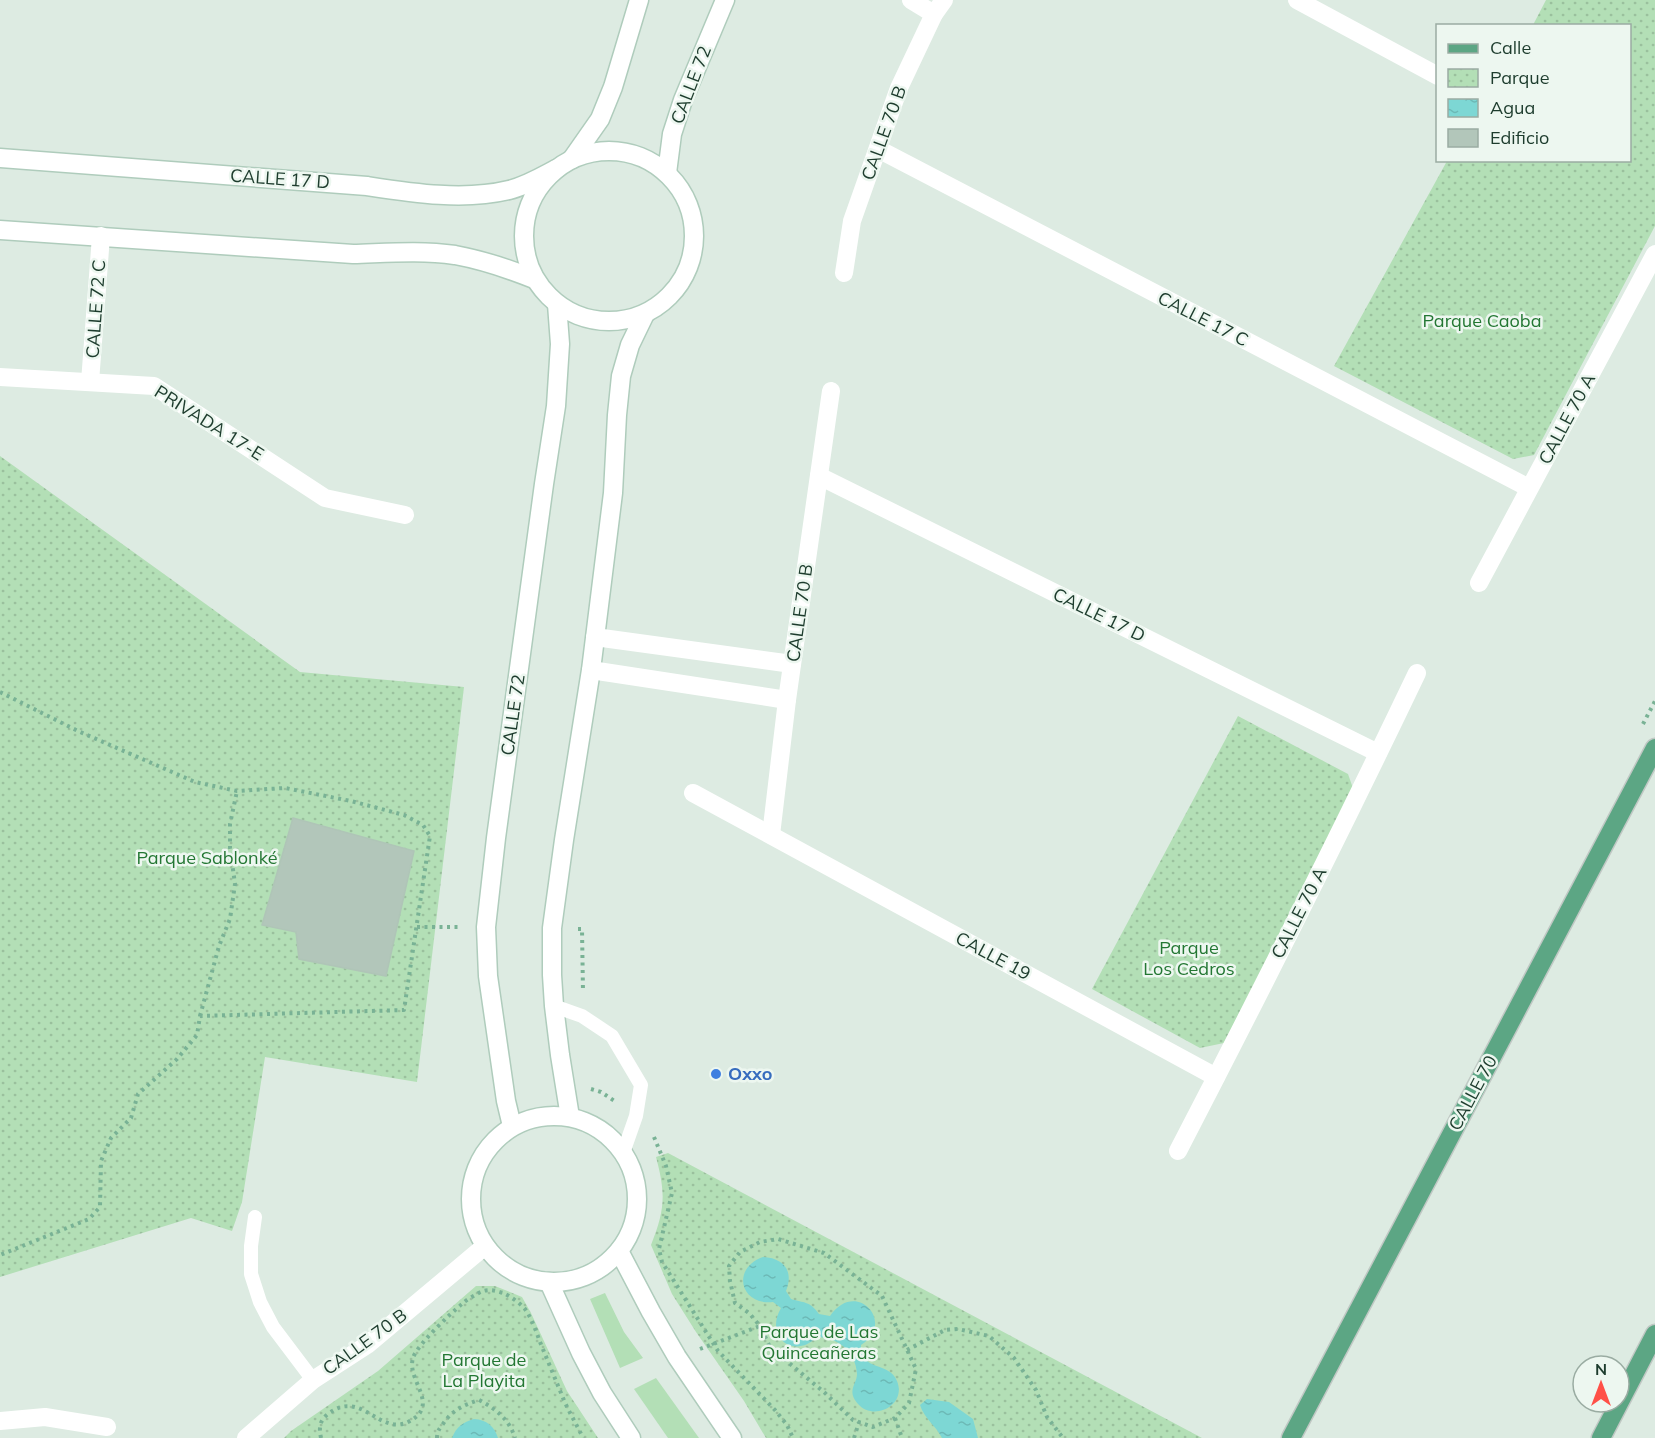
<svg xmlns="http://www.w3.org/2000/svg" width="1655" height="1438" viewBox="0 0 1655 1438" font-family="Mulish,sans-serif">
<defs>
<pattern id="park-dots" width="8" height="8" patternUnits="userSpaceOnUse" patternTransform="scale(1.5)"><rect width="8" height="8" fill="#b3dfb6"/><path d="M2 2h.1M6 6h.1" fill="none" stroke="#9ac09d" stroke-width="1.8" stroke-linecap="round"/></pattern>
<pattern id="water-ripples" width="26" height="14" patternUnits="userSpaceOnUse" patternTransform="scale(1.5)"><rect width="26" height="14" fill="#7dd7d4"/><path d="M2 4q2-2 4 0t4 0M15 11q2-2 4 0t4 0" fill="none" stroke="#6cb9b6"/></pattern>
</defs>
<rect width="100%" height="100%" fill="#ddebe2"/>
<g fill="#b3dfb6">
<path d="M605 1293 624 1332 643 1358 620 1368 590 1299Z"/>
<path d="M656 1378 699 1438H668L634 1389Z"/>
</g>
<g fill="url(#park-dots)">
<path d="M1546 0H1655V226L1534 455 1513 459 1334 366 1447 161 1630 160V26L1533 25Z"/>
<path d="M0 456 300 672 464 687 417 1082 265 1057 242 1202 232 1231 191 1218 0 1277Z"/>
<path d="M1238 716 1348 774 1355 794 1224 1043 1200 1048 1092 989Z"/>
<path d="M668 1153 1202 1438H766L744 1401 696 1332 672 1294 651 1245C665 1210 666 1194 656 1157Z"/>
<path d="M476 1286H495L522 1297 531 1313 567 1391 598 1438H284L291 1431 378 1371Z"/>
</g>
<g fill="url(#water-ripples)">
<path d="M763 1257C784 1258 794 1271 786 1291L791 1299C804 1303 810 1301 819 1314L830 1316C856 1278 897 1323 861 1345 860 1372 889 1361 897 1381 907 1405 874 1422 858 1404 846 1391 857 1384 857 1374 856 1352 838 1337 817 1337 794 1360 764 1337 781 1308L773 1302C740 1306 731 1268 763 1257Z"/>
<path d="M927 1399 949 1402 973 1419 978 1438H942C936 1426 924 1418 920 1405Z"/>
<path d="M474 1419C487 1420 494 1426 498 1438H452C456 1427 463 1422 474 1419Z"/>
</g>
<path fill="#b2c6ba" stroke="#afc5b7" stroke-width="1.5" d="M293 818 414 851 386 976 299 959 296 932 262 925Z"/>
<g fill="none" stroke-linecap="round" stroke-linejoin="round">
<defs>
<g id="secondary">
<circle cx="609" cy="236" r="85"/>
<path d="M0 158 367 186C413 193 464 201 509 190 526 186 541 177 556 169"/>
<path d="M572 159 600 119 613 87 639 0"/>
<path d="M667 173 672 134 683 100 725 0"/>
<path d="M0 230 353 254C387 253 421 250 455 255 482 260 509 269 534 279"/>
<circle cx="554" cy="1199" r="83"/>
<path d="M570 1117 560 1055 554 1006 552 975V928L564 840 591 670 613 493 617 415 621 376 630 345 645 314"/>
<path d="M512 1126 506 1101 488 976 486 927 496 838 544 484 556 406 560 344 557 304"/>
<path d="M619 1251 651 1312 677 1357 732 1438"/>
<path d="M549 1282 581 1353 602 1393 631 1438"/>
</g>
<g id="primary">
<path d="M1291 1438 1655 748"/>
<path d="M1601 1438 1655 1334"/>
</g>
</defs>
<use href="#secondary" stroke="#afccbc" stroke-width="21"/>
<use href="#primary" stroke="#c0c8c4" stroke-width="21"/>
<g stroke="#79b295" stroke-width="4" stroke-dasharray="3 4.5" stroke-linecap="butt">
<path d="M0 692 78 731 195 782 237 791 285 788 351 801 404 815 423 825 430 836 404 1010 200 1016 197 1035 177 1059 138 1094 131 1118 111 1138 101 1161 100 1207 89 1219 0 1255"/>
<path d="M1643 724 1655 701"/>
<path d="M417 927H460"/>
<path d="M578 929H582L583 992"/>
<path d="M200 1016 219 946 230 919 235 884 230 848V824L237 791"/>
<path d="M591 1089 601 1092 616 1102"/>
<path d="M654 1137 666 1166 672 1193 659 1249 662 1262 718 1351 775 1410 787 1425 793 1438"/>
<path d="M700 1349 760 1326 749 1313 735 1303 730 1281 729 1266 740 1252 760 1242 778 1239 824 1253 882 1296 916 1369 909 1403 895 1418 873 1427 853 1420 825 1393 770 1347 760 1326"/>
<path d="M907 1350 945 1330 958 1329 989 1336 1014 1358 1036 1390 1047 1417 1063 1438"/>
<path d="M895 1418 902 1438"/>
<path d="M321 1438C319 1428 319 1421 328 1414 361 1388 379 1436 408 1422 442 1405 406 1381 413 1358 417 1345 450 1314 462 1304 466 1300 472 1297 477 1294 486 1288 494 1290 503 1293 510 1296 520 1303 525 1309 532 1319 536 1331 540 1342 547 1359 554 1376 561 1393 567 1409 576 1423 583 1438"/>
<path d="M437 1438C437 1432 439 1429 443 1424 452 1410 464 1405 479 1400 496 1409 509 1419 515 1438"/>
<path d="M854 1438 859 1422"/>
</g>
<g stroke="#fff" stroke-width="14">
<path d="M554 1006 582 1016 612 1036 641 1085 636 1116 623 1153"/>
<path d="M255 1217 251 1246V1274L260 1302 273 1327 313 1380"/>
</g>
<g stroke="#fff" stroke-width="18">
<path d="M911 0 934 14"/>
<path d="M1297 0 1438 76"/>
<path d="M878 149 1529 488"/>
<path d="M844 273 852 221 899 88 934 14 944 0"/>
<path d="M0 377 154 386 325 498 405 515"/>
<path d="M90 382 101 236"/>
<path d="M819 476 1378 753"/>
<path d="M1479 583 1655 254"/>
<path d="M595 637 792 664"/>
<path d="M591 670 787 700"/>
<path d="M693 793 1216 1077"/>
<path d="M771 835 787 700 831 391"/>
<path d="M1178 1151C1260 993 1340 834 1417 673"/>
<path d="M0 1421 45 1417 107 1427"/>
<path d="M246 1438 313 1380 367 1345 485 1246"/>
</g>
<use href="#secondary" stroke="#fff" stroke-width="18"/>
<use href="#primary" stroke="#5ca684" stroke-width="18"/>
</g>
<circle fill="#3f7fe0" stroke="#edf7f0" stroke-width="2" cx="716" cy="1074" r="6"/>
<g text-anchor="middle" stroke-width="5" stroke-linejoin="round" paint-order="stroke">
<g font-size="18" fill="#1d3c2d" stroke="#edf7f0">
<text transform="translate(691 85) rotate(-69)" y="6">CALLE 72</text>
<text transform="translate(884 133) rotate(-70)" y="6">CALLE 70 B</text>
<text transform="translate(280 179) rotate(4)" y="6">CALLE 17 D</text>
<text transform="translate(96 309) rotate(-86)" y="6">CALLE 72 C</text>
<text transform="translate(1203 319) rotate(27)" y="6">CALLE 17 C</text>
<text transform="translate(1567 419) rotate(-62)" y="6">CALLE 70 A</text>
<text transform="translate(209 423) rotate(32)" y="6">PRIVADA 17-E</text>
<text transform="translate(800 613) rotate(-82)" y="6">CALLE 70 B</text>
<text transform="translate(1099 615) rotate(26)" y="6">CALLE 17 D</text>
<text transform="translate(513 715) rotate(-82)" y="6">CALLE 72</text>
<text transform="translate(1299 913) rotate(-63)" y="6">CALLE 70 A</text>
<text transform="translate(993 956) rotate(28)" y="6">CALLE 19</text>
<text transform="translate(1473 1093) rotate(-62)" y="6">CALLE 70</text>
<text transform="translate(365 1342) rotate(-36)" y="6">CALLE 70 B</text>
</g>
<g font-size="18" fill="#237733" stroke="#edf7f0">
<text x="1482" y="327">Parque Caoba</text>
<text x="207" y="864">Parque Sablonké</text>
<text x="1189" y="954">Parque<tspan x="1189" dy="21">Los Cedros</tspan></text>
<text x="819" y="1338">Parque de Las<tspan x="819" dy="21">Quinceañeras</tspan></text>
<text x="484" y="1366">Parque de<tspan x="484" dy="21">La Playita</tspan></text>
</g>
<g font-size="18" font-weight="bold" fill="#366cbe" stroke="#edf7f0" text-anchor="start">
<text x="728" y="1080">Oxxo</text>
</g>
</g>
<rect x="1436" y="24" width="195" height="138" fill="#edf7f0" stroke="#9aaca2" stroke-width="1.5"/>
<rect x="1448" y="44" width="30" height="9" fill="#5ca684" stroke="#9aaca2" stroke-width="1.5"/>
<text x="1490" y="54" font-size="18" fill="#1d3c2d">Calle</text>
<rect x="1448" y="69" width="30" height="18" fill="url(#park-dots)" stroke="#9aaca2" stroke-width="1.5"/>
<text x="1490" y="84" font-size="18" fill="#1d3c2d">Parque</text>
<rect x="1448" y="99" width="30" height="18" fill="url(#water-ripples)" stroke="#9aaca2" stroke-width="1.5"/>
<text x="1490" y="114" font-size="18" fill="#1d3c2d">Agua</text>
<rect x="1448" y="129" width="30" height="18" fill="#b2c6ba" stroke="#9aaca2" stroke-width="1.5"/>
<text x="1490" y="144" font-size="18" fill="#1d3c2d">Edificio</text>
<g transform="translate(1601 1384)"><circle r="28" fill="#edf7f0" stroke="#9aaca2" stroke-width="1.5"/>
<path d="M0-4.5L10 22L0 15L-10 22Z" fill="#ff5047"/>
<text y="-9" font-size="16" font-weight="bold" text-anchor="middle" fill="#1d3c2d">N</text>
</g>
</svg>
